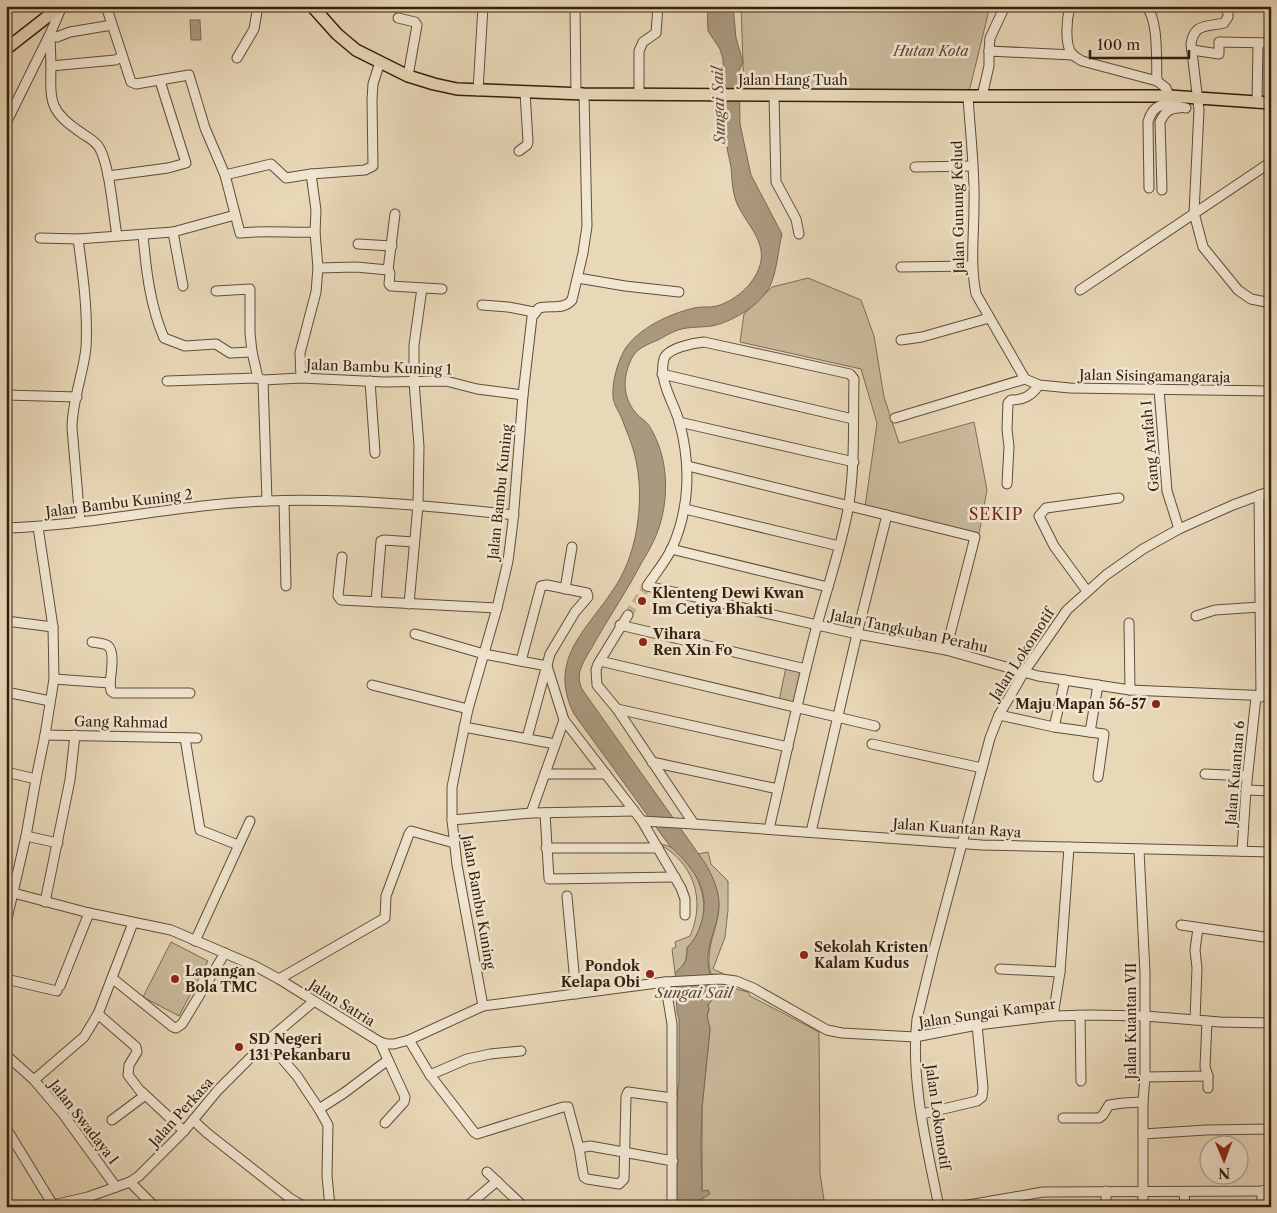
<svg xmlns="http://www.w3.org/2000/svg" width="1277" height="1213" viewBox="0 0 1277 1213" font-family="'Libre Caslon Text',serif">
<rect width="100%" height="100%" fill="#e9d8b8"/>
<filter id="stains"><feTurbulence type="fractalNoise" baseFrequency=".004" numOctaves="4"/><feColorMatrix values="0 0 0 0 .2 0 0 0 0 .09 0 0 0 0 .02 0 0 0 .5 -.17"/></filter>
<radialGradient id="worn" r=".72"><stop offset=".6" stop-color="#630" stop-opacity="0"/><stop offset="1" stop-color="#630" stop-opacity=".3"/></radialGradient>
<g fill="#cab99b" stroke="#7e6c55">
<path d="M741 6H990L968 96 744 92Z"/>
<path d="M808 278 861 300 874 336 884 397 899 443 974 422 987 490 979 534 865 507 877 423 861 369 740 342 744 314 772 287Z"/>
<path d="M786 667 802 670 794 705 779 701Z"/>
<path d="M659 844C671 845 677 851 685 860 707 885 712 922 687 948 687 962 685 964 675 973L672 949 676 947 675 942 690 936C706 900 694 863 659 844Z"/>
<path d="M708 852 711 864 728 881V910L725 937 713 969 726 975 711 974C705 953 714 936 718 916 722 892 710 872 698 854Z"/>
<path d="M171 942 208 961 179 1016 143 997Z"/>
<path d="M711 987H729L748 992 750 996 819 1032 820 1173 825 1207H700L702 1191V1108L710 1029 707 1016 709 1009 708 1004 712 994Z"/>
</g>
<g fill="#ab997f" stroke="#7b6852">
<path d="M707 6H733L736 38 743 62 739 71 740 124 751 175 782 234C778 250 777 271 770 286 761 304 735 320 716 325 704 328 690 326 678 330 672 332 665 336 658 340 649 344 639 347 633 356 623 374 621 396 636 413 640 418 648 422 651 429 667 456 669 491 661 521 657 536 650 549 642 562 628 589 611 614 596 640 591 650 583 660 580 671 578 679 580 686 584 692L705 863C712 875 718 888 719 902 720 923 706 943 708 963 709 975 718 996 708 1005L709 1009 707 1016 710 1029 702 1108 701 1142 702 1191 708 1190 710 1194 700 1200V1207H675L676 1107 679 1080V1020L677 1012 675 973C685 964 687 962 687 948 695 939 699 932 702 920 711 889 691 865 669 845L574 714C547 660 586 631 613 590 625 573 632 553 636 533 641 506 641 478 634 452 631 441 626 430 622 419 619 412 614 405 613 398 612 382 617 363 625 349 639 328 669 314 694 308 701 306 709 308 717 306 737 300 757 282 761 261 765 237 741 219 735 198 732 188 732 177 731 167 728 152 724 137 724 121 723 100 724 80 723 59L720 49 708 31Z"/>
<path d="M190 20H200L201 40H191Z"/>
</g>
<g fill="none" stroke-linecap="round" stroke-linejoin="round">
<path stroke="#c5b396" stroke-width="9" stroke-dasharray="9 4.5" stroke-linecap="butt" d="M628 615 647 586"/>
<defs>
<g id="minor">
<path d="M106 6 131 82 136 84 189 75 205 128 225 175 240 233C265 230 290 233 315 232"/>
<path d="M575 6 576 93"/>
<path d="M1070 6C1067 18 1064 44 1072 54 1075 57 1079 59 1082 61L1157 81 1166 88 1169 96"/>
<path d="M1146 6C1159 20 1156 62 1157 81"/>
<path d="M1223 6 1228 12V17L1224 23C1207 27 1194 23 1191 44L1199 110 1194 213 1203 247 1238 290 1251 299 1271 303"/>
<path d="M398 18 415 22 417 25 408 76"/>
<path d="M112 25 70 32 57 37 50 34 51 66 115 60 122 57"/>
<path d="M1192 50 1219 54V42L1271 43"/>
<path d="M989 51 990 38 1005 6"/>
<path d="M237 58 254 29 258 6"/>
<path d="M51 66C50 105 50 111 83 134 89 138 97 142 100 149 110 168 113 213 117 236"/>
<path d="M478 91 483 6"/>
<path d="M639 94V51L643 42 656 33 658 6"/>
<path d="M774 95 776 182 796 219 799 234"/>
<path d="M968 96C970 132 975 169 974 205 974 235 970 264 976 294L1025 379 1039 385 1070 388 1271 391"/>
<path d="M982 96 989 66V51L1073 55"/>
<path d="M1257 103 1258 43"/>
<path d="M6 123 50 34 62 6"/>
<path d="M519 151 527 145 528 142 525 92"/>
<path d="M915 167 972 166"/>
<path d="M225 175 271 164 286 178 311 174 365 170 373 166 372 100 373 84 380 62"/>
<path d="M108 176 168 168 186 163 160 81"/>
<path d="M1149 188 1148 122C1154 100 1168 104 1186 108"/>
<path d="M1162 190 1160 122C1164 113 1169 108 1179 108"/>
<path d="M173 232 183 286"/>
<path d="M143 235C146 269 150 306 164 338L185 346 216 344 230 353 252 352"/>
<path d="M40 238 78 239 173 232 235 215"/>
<path d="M78 239C83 275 88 312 86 348 83 375 72 401 72 428L80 521"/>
<path d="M358 244 392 246"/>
<path d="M901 267 972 266"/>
<path d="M318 268 356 267 388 270 390 273 389 284 391 286 442 289"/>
<path d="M388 270 395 214"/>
<path d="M578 278 625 286 679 292"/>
<path d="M1080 290 1271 162"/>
<path d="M216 291 250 289V333L252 352 258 378"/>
<path d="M482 305 508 307 534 312"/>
<path d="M901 340 922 337 989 318"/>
<path d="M662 374 853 419"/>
<path d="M301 378 300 353 316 292 318 268 315 232 316 210 311 174"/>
<path d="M263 380 267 501"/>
<path d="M167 381 258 378 263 380 301 378 384 382 446 381 477 389 523 395"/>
<path d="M370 381 375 453"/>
<path d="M1159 389 1167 491 1179 529"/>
<path d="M6 395 77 397"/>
<path d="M895 418 1025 379"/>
<path d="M679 422 854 462"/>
<path d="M688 466 975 537 946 650"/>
<path d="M1007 484 1009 447 1007 429 1008 403 1011 400C1024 400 1031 396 1039 385"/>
<path d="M1259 495 1261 697"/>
<path d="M284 501 286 586"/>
<path d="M685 509 839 546"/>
<path d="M6 528C94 525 180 504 267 501 350 498 432 506 514 515"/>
<path d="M671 549 828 587"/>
<path d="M342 557 338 596 341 600 497 608"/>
<path d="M565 589 572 547"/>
<path d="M1087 591 1054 546 1039 516 1046 508 1119 498"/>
<path d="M376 602 381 541 384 540 414 542"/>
<path d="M409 604 418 505 419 446 414 382V345L422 288"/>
<path d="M628 615 598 664 596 670 597 685 617 709 694 824"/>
<path d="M1196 616 1215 610 1260 607"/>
<path d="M6 621 53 627"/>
<path d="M1129 623 1130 690"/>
<path d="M620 625 806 669"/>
<path d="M415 634 484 654 547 666"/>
<path d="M92 642C97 643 105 643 108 646 115 651 111 675 110 683"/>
<path d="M521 661 541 586 547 585 587 593 588 597 575 612 550 654 527 738"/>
<path d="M600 661 875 726"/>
<path d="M547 666 564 720 642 821 681 888 685 899V915"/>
<path d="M54 679 110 683 111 691 114 693H190"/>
<path d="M372 685 468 709"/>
<path d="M6 692 50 701"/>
<path d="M617 709 788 747"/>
<path d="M999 715 1054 727 1104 734 1098 777"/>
<path d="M464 727 555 744"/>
<path d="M1054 727 1065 680"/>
<path d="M1090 732 1098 685"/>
<path d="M45 735 197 738"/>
<path d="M185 738 200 830 238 845"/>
<path d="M872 744 982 768"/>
<path d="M652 762 778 789"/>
<path d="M6 772 36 779"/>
<path d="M545 774H606"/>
<path d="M1205 774 1247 776"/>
<path d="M1246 790 1271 791"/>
<path d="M531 813 564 720"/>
<path d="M545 813 549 879 675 877"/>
<path d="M452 820 531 813 634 811"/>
<path d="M642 821 694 824 982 845 1271 852"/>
<path d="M769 829C785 761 799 693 817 625 828 585 842 545 849 504 855 463 853 421 854 379L850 374 704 342C694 343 667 348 664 359 658 380 673 401 679 421 691 463 690 508 672 548 666 561 655 574 647 586L857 634 946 650 1038 676 1130 690 1271 696"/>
<path d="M811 832 857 634 887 515"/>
<path d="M26 836 58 843"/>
<path d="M546 848H658"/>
<path d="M1139 850 1145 973V1077L1143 1102V1207"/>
<path d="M1242 851 1246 790 1256 697"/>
<path d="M6 891 89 913 171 930 255 966 279 979 380 1042 387 1044H394L409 1040 483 1006 665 982 721 979 736 981 753 988 827 1030 842 1033 915 1037 977 1025 1053 1016 1090 1015 1145 1016 1220 1022 1271 1023"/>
<path d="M567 896 576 994"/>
<path d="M45 902 70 780 75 735"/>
<path d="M6 923 26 836 36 779 45 735 54 679 53 627 38 527"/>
<path d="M1181 925 1271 938"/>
<path d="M195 941 250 821"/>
<path d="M1000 969 1060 972"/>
<path d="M112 978 173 1027 176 1028 182 1024 225 953"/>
<path d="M6 979 57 991"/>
<path d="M279 979 385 918 386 896 409 834 411 831 454 843"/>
<path d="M665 982 672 1024V1207"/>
<path d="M60 986 89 913"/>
<path d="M483 1006 457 865 452 820V787L468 709 497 608 508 561 513 521 523 395 532 317 539 308C551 305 564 310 572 300L583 253 587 226 584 94"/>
<path d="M98 1014 136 1047 137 1052 129 1065 128 1075 144 1096 112 1120"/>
<path d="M1080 1015 1081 1081"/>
<path d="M1053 1016 1060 972 1069 847"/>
<path d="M1195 1020 1197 968 1195 950 1198 928"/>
<path d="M1207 1021 1205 1067 1208 1076V1088"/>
<path d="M409 1040 430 1075 474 1132 477 1134 563 1107H568L579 1148 583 1173 584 1177 587 1179 619 1184 624 1179 626 1097 628 1092 672 1098"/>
<path d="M267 1041 297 1076 319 1109 328 1125 327 1176 330 1207"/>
<path d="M6 1055 34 1080 63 1114 116 1187"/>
<path d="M430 1075 467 1059 490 1054 521 1051"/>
<path d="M1145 1077 1208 1076"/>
<path d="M34 1080 84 1037 98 1014 133 923"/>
<path d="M142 1092 184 1131"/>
<path d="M319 1109 344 1093 388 1060 380 1042"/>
<path d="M922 1114 977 1101 982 1097 983 1088 977 1025"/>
<path d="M1063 1118H1099L1103 1115 1109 1105 1123 1103 1143 1102"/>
<path d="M193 1120 207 1133 291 1199 305 1207"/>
<path d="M385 1123 404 1102 405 1097 388 1060"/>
<path d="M6 1128 53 1205"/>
<path d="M1143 1134 1206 1130 1271 1129"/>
<path d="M579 1148 590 1146 673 1161"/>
<path d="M487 1172 524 1207"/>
<path d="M130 1182 155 1207"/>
<path d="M1262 1191V1207"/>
<path d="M1184 1192 1185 1207"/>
<path d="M50 1207 53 1205 88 1197 130 1182 139 1176 184 1131 218 1090 267 1041 313 1002"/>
<path d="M470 1207V1204L497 1181"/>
<path d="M939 1207C927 1147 910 1080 917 1019L933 953 990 738 999 715 1024 672 1067 610 1106 575 1143 549 1179 529 1233 505 1271 491"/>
<path d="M957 1207 1043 1192 1262 1191 1271 1189"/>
<path d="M1106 1207V1191"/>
</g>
<g id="major">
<path d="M312 6 337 34 356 50 408 76 434 84 457 89 584 94 968 96H1169L1271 103"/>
<path d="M6 49 61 6"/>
</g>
</defs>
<use href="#minor" stroke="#604d39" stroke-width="11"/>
<use href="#major" stroke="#331f0f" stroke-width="14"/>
<use href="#minor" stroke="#f1e6d1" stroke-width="9"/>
<use href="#major" stroke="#e9d8b8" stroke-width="11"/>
</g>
<g fill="#8f2418" stroke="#f1e6d1" stroke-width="2">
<circle cx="642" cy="601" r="5"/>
<circle cx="643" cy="642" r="5"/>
<circle cx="1156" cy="704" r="5"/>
<circle cx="804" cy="955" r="5"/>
<circle cx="650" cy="974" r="5"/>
<circle cx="175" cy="979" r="5"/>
<circle cx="239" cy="1047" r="5"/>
</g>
<g text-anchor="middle" stroke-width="5" stroke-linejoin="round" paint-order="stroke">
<g font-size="14" font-style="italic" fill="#594632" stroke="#f1e6d1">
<text x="931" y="56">Hutan Kota</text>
</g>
<g font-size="14" fill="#331f0f" stroke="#f1e6d1">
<text x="793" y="85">Jalan Hang Tuah</text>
<text transform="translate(958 207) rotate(-91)" y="5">Jalan Gunung Kelud</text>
<text transform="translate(379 367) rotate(2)" y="5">Jalan Bambu Kuning 1</text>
<text transform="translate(1155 376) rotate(1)" y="5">Jalan Sisingamangaraja</text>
<text transform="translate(1150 446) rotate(-95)" y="5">Gang Arafah I</text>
<text transform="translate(500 492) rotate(-84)" y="5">Jalan Bambu Kuning</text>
<text transform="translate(119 503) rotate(-7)" y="5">Jalan Bambu Kuning 2</text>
<text transform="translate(909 631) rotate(12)" y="5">Jalan Tangkuban Perahu</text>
<text transform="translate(1022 654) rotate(-57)" y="5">Jalan Lokomotif</text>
<text transform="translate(121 722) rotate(1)" y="5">Gang Rahmad</text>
<text transform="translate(1235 773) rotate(-85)" y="5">Jalan Kuantan 6</text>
<text transform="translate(957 828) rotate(4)" y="5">Jalan Kuantan Raya</text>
<text transform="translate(479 902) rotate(80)" y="5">Jalan Bambu Kuning</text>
<text transform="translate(342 1003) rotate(32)" y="5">Jalan Satria</text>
<text transform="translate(987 1013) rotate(-8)" y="5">Jalan Sungai Kampar</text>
<text transform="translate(1131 1021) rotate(-90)" y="5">Jalan Kuantan VII</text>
<text transform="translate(181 1112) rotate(-48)" y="5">Jalan Perkasa</text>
<text transform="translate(938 1117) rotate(82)" y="5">Jalan Lokomotif</text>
<text transform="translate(84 1122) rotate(52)" y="5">Jalan Swadaya I</text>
</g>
<g font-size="14" font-weight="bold" fill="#331f0f" stroke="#f1e6d1" text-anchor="start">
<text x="652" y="598">Klenteng Dewi Kwan<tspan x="652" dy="16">Im Cetiya Bhakti</tspan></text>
<text x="653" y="639">Vihara<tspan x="653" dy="16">Ren Xin Fo</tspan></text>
<text x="1146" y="709" text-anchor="end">Maju Mapan 56-57</text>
<text x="814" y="952">Sekolah Kristen<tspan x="814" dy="16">Kalam Kudus</tspan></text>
<text x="640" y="971" text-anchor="end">Pondok<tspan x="640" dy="16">Kelapa Obi</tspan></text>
<text x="185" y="976">Lapangan<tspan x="185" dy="16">Bola TMC</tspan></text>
<text x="249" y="1044">SD Negeri<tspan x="249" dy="16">131 Pekanbaru</tspan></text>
</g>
<g font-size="15" font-style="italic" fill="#5d4a36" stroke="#f1e6d1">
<text transform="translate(719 105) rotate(-92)" y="5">Sungai Sail</text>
<text x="694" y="998">Sungai Sail</text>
</g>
<g font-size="16" letter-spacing="1" fill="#7a1f14" stroke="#f1e6d1">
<text x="996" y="520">SEKIP</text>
</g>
</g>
<rect width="1277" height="1213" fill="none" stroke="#e9d8b8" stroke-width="25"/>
<rect x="8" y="8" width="1262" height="1198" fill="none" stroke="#331f0f" stroke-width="2.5"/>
<rect x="12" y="12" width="1252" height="1188" fill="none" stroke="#331f0f"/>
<g transform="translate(1224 1160) rotate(179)"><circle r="24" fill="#f1e6d1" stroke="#a59683"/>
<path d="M0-4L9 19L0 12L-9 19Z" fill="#8f2418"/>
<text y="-8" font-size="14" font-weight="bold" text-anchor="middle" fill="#331f0f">N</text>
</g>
<path d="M1090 50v8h99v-8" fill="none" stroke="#331f0f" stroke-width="2.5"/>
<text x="1097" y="50" font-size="15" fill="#331f0f" stroke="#f1e6d1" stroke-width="4" paint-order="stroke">100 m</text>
<rect width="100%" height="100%" filter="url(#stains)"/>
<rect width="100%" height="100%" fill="url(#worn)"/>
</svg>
